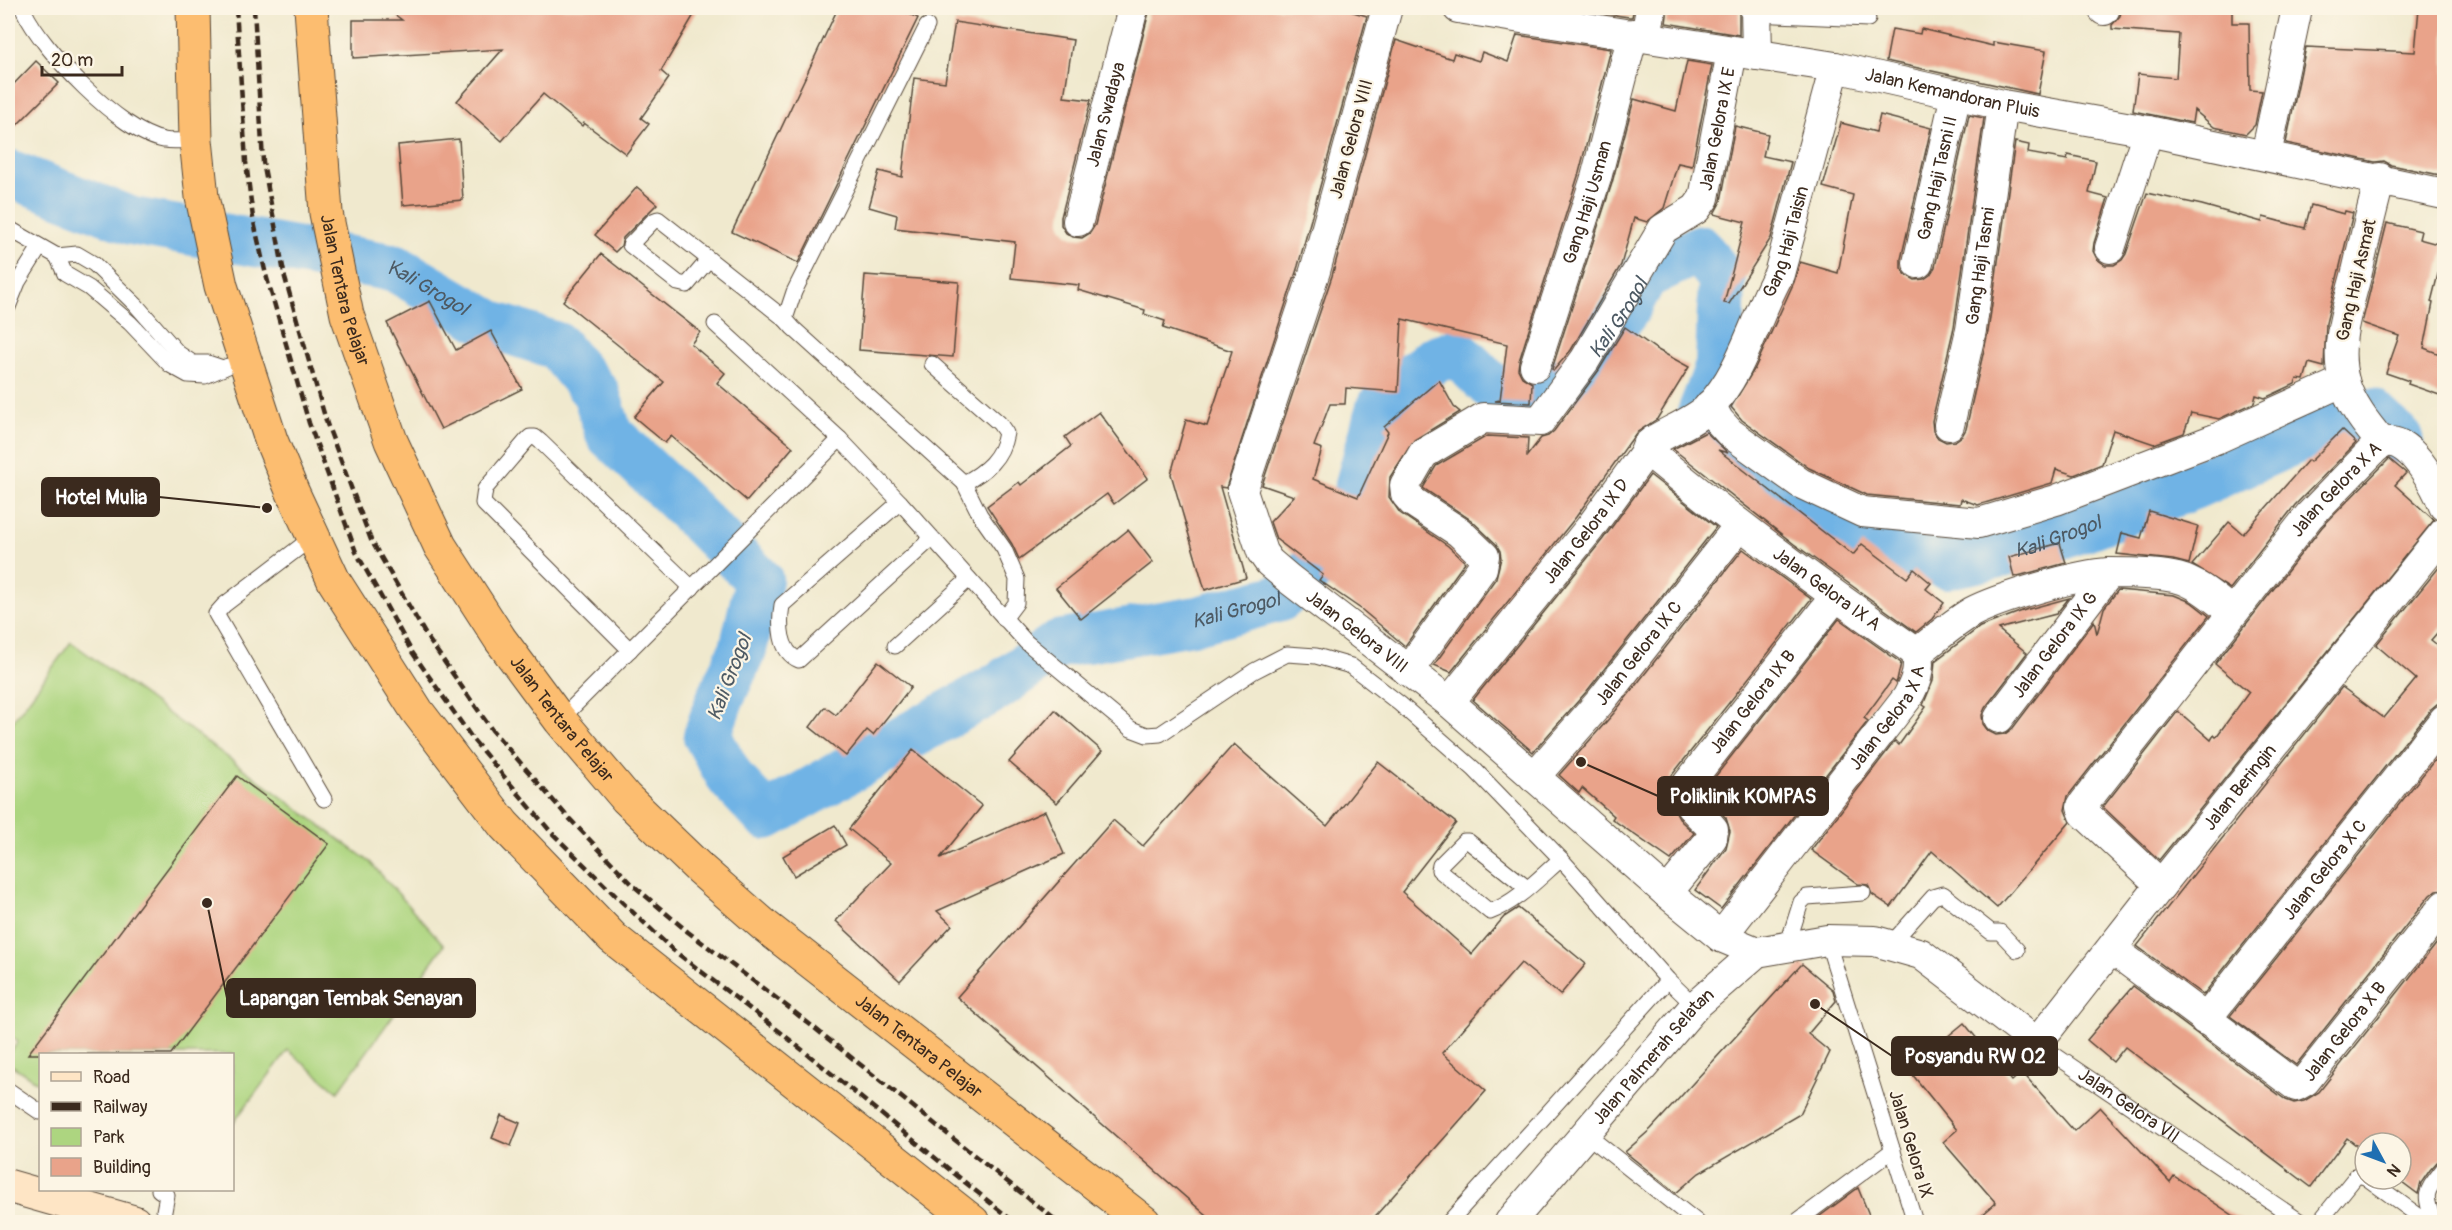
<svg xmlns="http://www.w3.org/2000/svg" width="2452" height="1230" viewBox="0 0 2452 1230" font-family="Pangolin,sans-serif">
<rect width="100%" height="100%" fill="#fcf5e5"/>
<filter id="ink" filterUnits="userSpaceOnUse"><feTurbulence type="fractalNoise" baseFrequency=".0167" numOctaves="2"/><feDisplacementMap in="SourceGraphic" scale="12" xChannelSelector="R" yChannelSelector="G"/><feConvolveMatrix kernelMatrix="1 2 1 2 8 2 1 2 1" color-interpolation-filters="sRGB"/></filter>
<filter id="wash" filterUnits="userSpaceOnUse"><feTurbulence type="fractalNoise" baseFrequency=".008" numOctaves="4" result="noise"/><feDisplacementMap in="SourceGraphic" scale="24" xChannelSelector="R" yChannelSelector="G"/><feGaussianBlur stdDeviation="1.35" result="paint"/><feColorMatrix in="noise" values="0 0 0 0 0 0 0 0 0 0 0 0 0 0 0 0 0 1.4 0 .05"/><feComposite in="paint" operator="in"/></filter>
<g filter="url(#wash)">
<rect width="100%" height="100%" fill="#f0e9ce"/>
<path fill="#add580" stroke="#74804f" stroke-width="1.5" d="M71 642 370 862 444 945 338 1092 288 1050 233 1123 232 1054H40V1084L8 1063V1055L18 1042 8 1034V728Z"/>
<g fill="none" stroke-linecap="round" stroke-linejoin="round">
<path stroke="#6fb3e5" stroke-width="48" id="s1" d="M8 173 132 221 395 268 492 325 557 346 596 393 609 434 693 514 759 580 743 649 720 699 707 736 731 779 766 816 997 687 1058 644 1198 620 1280 598 1344 540 1380 407 1403 383 1434 360 1456 352 1493 388 1533 394 1579 374 1627 308 1644 276 1699 249 1722 278 1719 366 1698 421 1727 450 1766 479 1826 532 1948 565 2032 547 2193 486 2314 432 2371 412 2400 439"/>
</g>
<g id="blocks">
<g fill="#e9a38a">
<path d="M386 8H698L661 71 669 78 641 118 649 124 626 154 584 123 582 126 543 94 502 141 457 101 503 49 353 58V20H402Z"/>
<path d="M838 8H896L918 18 798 263 732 232Z"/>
<path d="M1150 8H1340L1367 16 1298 266 1226 488 1220 487 1246 578 1205 590 1171 474 1186 420 1207 426 1232 351 1163 328 1165 321 1144 314 1145 310 1078 290 1079 285 1011 278 1015 242 895 228 897 215 869 207 879 171 902 177 914 78 945 82 955 22 1073 40 1064 97 1091 100 1061 217V225L1066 233 1073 237 1082 238 1090 233 1095 225Z"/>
<path d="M1566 8H1634L1632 17H1629Z"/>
<path d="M1668 8H1739V35L1666 23Z"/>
<path d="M2122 8H2232V23H2249L2250 90 2262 91 2255 125 2246 134 2214 127 2194 110 2192 123 2133 111 2138 74 2176 78 2179 34 2112 29V25L2120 16Z"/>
<path d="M2419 8H2445V176L2391 165 2384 161 2375 162 2286 143 2306 47 2415 52Z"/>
<path d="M1892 29 1920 34 1921 29 1993 46V42L2046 51 2038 94 1886 61Z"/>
<path d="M1517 35 1611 49 1579 173 1519 361 1518 369 1522 377 1532 383 1531 403 1495 401 1500 400 1507 344 1402 319 1398 392 1346 388 1345 404H1330L1314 446 1322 449 1313 479 1358 497 1388 432 1384 427 1439 380 1454 407 1460 412 1414 440 1390 477 1389 497 1400 513 1448 546 1465 562 1405 646 1361 609 1319 580 1323 575 1276 539 1270 522 1294 496 1262 485 1332 276 1396 40 1452 59 1454 53 1479 61 1482 52 1508 62Z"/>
<path d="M36 61 59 83 8 134V90Z"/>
<path d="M1687 61 1712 65 1692 166 1678 163 1664 208 1647 222 1634 218 1621 265 1571 350 1554 370 1552 369 1612 183 1634 99 1676 111Z"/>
<path d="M1880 115 1931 128 1901 259V268L1906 275 1915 280 1924 279 1930 275 1935 267 1969 115 1984 118 1954 327 1932 421 1933 431 1938 438 1946 442 1955 441 1962 436 1966 429 1988 332 2015 142 2029 145 2028 153 2067 160 2068 155 2096 161 2089 193 2108 198 2094 243 2093 251 2097 259 2105 265H2114L2122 260 2126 254 2147 193 2202 205 2262 222 2263 217 2305 228 2311 205 2344 214 2345 211 2353 213 2326 323 2324 367 2309 363 2304 380 2297 379 2295 384 2265 398 2256 395 2254 403 2219 419 2191 413 2184 433 2154 444 2113 430 2102 464 2074 475 2056 469 2052 483 1978 505 1961 499 1960 504 1867 495 1809 468 1742 420 1731 407 1755 368 1794 282 1800 262 1838 273 1853 195 1823 187 1841 123 1876 132Z"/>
<path d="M1735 126 1768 134 1763 156 1791 162 1771 238 1729 304 1724 303 1745 222 1714 214 1721 201Z"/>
<path d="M459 139 463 200 403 205 398 145Z"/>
<path d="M637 187 657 204 623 238 621 246 615 252 595 235Z"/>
<path d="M2387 223 2421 231 2419 239 2445 246 2431 302 2433 303 2424 348 2445 356V397L2408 384 2409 381 2386 373 2399 336 2362 323Z"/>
<path d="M601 254 700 332 691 344 725 373 717 383 793 447 747 501 671 436 665 443 634 417 664 382 563 301Z"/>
<path d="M865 275 959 282 953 357 859 350Z"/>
<path d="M430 301 456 350 491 331 522 389 441 429 387 323Z"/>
<path d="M1625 327 1656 349 1689 367 1657 419 1636 433 1576 517 1451 672 1434 665 1496 578 1501 558 1500 551 1496 544 1471 520 1423 488 1436 466 1487 436 1528 438 1527 456 1541 438 1548 436 1554 431 1599 370Z"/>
<path d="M1099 412 1148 478 1114 504 1107 494 1019 559 1012 544 987 506 1019 482 1021 485 1071 446 1065 437Z"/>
<path d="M2342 430 2356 443 2295 505 2230 589 2192 565 2229 522 2243 534 2308 460 2310 462Z"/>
<path d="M1706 432 1728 453 1718 450 1853 555 1862 544 1907 578 1914 569 1931 583 1926 589 1944 603 1932 619 1916 632 1794 544 1673 449Z"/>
<path d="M2389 459 2406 473 2395 485 2434 520 2159 860 2103 807 2178 711 2211 740 2214 735 2216 737 2249 692 2215 664 2322 527Z"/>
<path d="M1650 475 1716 527 1587 691 1533 752 1473 700 1603 539Z"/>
<path d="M2149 511 2198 526 2189 564 2173 560 2117 554 2122 533 2141 538Z"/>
<path d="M1128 530 1153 562 1081 619 1056 588Z"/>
<path d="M2060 543 2066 563 2014 577 2009 557Z"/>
<path d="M1743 549 1811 599 1672 775 1669 787 1672 805 1681 821 1694 833 1671 860 1612 819 1614 816 1582 788 1579 793 1559 775 1614 713Z"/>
<path d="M2445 560V624L2431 640 2445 651V703L2437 704 2431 709 2203 995 2137 946 2342 687 2384 718 2416 679 2376 645Z"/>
<path d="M2118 590 2174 595 2191 602 2209 616 2068 796 2065 810 2070 822 1997 908 1932 851 1891 907 1872 894 1868 885 1858 884 1811 850 1895 741 1899 745 1926 707 1923 705 1933 681 1935 661 1980 627 2025 610 2069 598 2056 614 1998 629 2027 653 1985 708 1982 715 1983 724 1988 731 1996 735 2005 734 2013 728 2094 621 2097 634 2104 608Z"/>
<path d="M1839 619 1901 663 1897 680 1896 683 1892 680 1864 718 1868 721 1721 909 1695 890 1726 848 1730 831 1726 818 1708 799 1704 791Z"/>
<path d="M878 661 911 687 873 735 867 730 846 756 810 727 825 707 836 715Z"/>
<path d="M1055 710 1102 751 1057 803 1009 762Z"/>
<path d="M1234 744 1327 826 1378 762 1456 823 1402 892 1472 954 1504 917 1518 908 1586 964 1560 995 1521 963 1442 1053 1486 1091 1370 1222H1214L957 997 1113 820 1143 846Z"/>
<path d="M2445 747V889L2437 890 2430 895 2296 1065 2230 1016Z"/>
<path d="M913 750 982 806 940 858 1045 811 1064 854 937 911 952 925 900 981 836 921 891 863 849 829Z"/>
<path d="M237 776 329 844 171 1054H28Z"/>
<path d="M835 825 846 845 794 876 783 856Z"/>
<path d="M2445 933V1158L2437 1162 2430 1170 2421 1183 2418 1194 2398 1179H2401V1143H2365V1152L2347 1138 2311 1187 2125 1047 2113 1062 2087 1040 2133 986 2286 1100 2294 1103 2304 1101 2319 1092Z"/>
<path d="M1802 964 1833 990 1836 1001 1808 1034 1830 1052 1800 1114 1699 1173 1676 1193 1625 1152 1651 1129Z"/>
<path d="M1964 1023 2012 1081 2022 1072 2074 1131 2100 1107 2170 1182 2174 1176 2243 1222H1974L1996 1203 1943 1142 1957 1130 1908 1069Z"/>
<path d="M501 1115 520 1123 511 1146 492 1138Z"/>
<path d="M1858 1188 1872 1222H1812Z"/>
</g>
</g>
</g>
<g filter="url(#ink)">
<use href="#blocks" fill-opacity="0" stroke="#564738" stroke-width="1.5"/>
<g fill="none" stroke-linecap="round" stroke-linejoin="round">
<defs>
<g id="lane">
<path d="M25 8 24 11C42 50 121 133 164 140 174 142 186 140 196 140"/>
<path d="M1756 14 1868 19"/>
<path d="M927 26 794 292 785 319 793 328 964 483 980 515 1004 549 1017 579 1016 603 1004 619"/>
<path d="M8 228 57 256 77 254 94 264 136 305 178 353 193 363H208L223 368"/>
<path d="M57 256 65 274 89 288 130 323 170 365 188 375 205 376 228 366"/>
<path d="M709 259 687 285 678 283 630 245 653 221 658 219 785 319"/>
<path d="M8 307 18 282 40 247"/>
<path d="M715 324 840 439 900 502 1026 642 1131 729 1147 735 1160 734 1254 671 1287 654 1316 656 1351 666 1400 704 1474 769 1561 859 1668 980 1695 1006"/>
<path d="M932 364 999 423 1006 433C1002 458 985 472 964 483"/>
<path d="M900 502 782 605C779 624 779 652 799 660L932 538"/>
<path d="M313 537 224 605 216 614 324 799"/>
<path d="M895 646 969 579"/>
<path d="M630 650 483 503 485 489 526 441 530 437H535L541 442 692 588"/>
<path d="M560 720 840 439"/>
<path d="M1527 888 1468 841H1464L1440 865 1439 870 1490 912C1517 902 1539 878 1561 859"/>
<path d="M1827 940 1915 1222"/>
<path d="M1890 945 1933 897 1943 894 1991 932H2000L2017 950"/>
<path d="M1787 946 1801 902 1807 897 1863 893"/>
<path id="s2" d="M2037 1043 2301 1222"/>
<path d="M8 1090 40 1112"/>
<path d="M1587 1135 1697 1222"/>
<path d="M2368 1179 2427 1222"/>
<path d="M159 1190 167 1195 162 1222"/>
<path d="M1449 1222 1668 980"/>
<path d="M1796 1222 1893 1150"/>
<path d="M2319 1222 2357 1175 2365 1177"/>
<path d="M2434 1222C2423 1192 2425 1193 2444 1168"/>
</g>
<g id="street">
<path id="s3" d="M1387 8 1315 271 1242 491 1262 552 1269 562 1289 579 1449 702 1667 893 1721 937 1757 952"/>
<path id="s4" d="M1458 8 1835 67 2003 105 2148 131 2444 194"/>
<path d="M1756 8 1757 55"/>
<path d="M2104 10 2105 8"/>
<path d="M1646 37 1651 8"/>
<path d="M2266 155 2297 8"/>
<path d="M2380 178C2372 210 2364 241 2357 272 2348 308 2334 344 2344 381 2350 404 2367 425 2382 443"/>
<path id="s5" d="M1078 221 1133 8"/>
<path d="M2110 248 2148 131"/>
<path id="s6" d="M1918 263 1956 94"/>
<path id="s7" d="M1535 366 1596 178 1633 34"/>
<path d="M1710 405 1719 421 1730 433 1800 483 1862 512 1979 523 2056 500 2218 438 2344 381"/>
<path id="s8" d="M1949 425 1971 330 2003 105"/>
<path id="s9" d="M1644 454 1647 446 1653 441C1669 431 1696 420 1708 408 1743 373 1755 316 1779 274L1835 67"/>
<path id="s10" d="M1408 671 1482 568 1484 556 1459 532 1413 502 1406 494 1405 485 1423 454 1483 418 1540 421 1585 360 1663 229 1696 209 1704 198 1732 52"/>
<path id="s11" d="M1449 702 1590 528 1644 454 1654 456C1739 526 1827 591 1917 653"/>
<path id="s12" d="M1999 718 2109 573"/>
<path id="s13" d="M1534 777 1600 702 1739 526"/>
<path id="s14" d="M2161 885 2084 813 2082 806 2085 802 2309 516 2374 449C2379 445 2384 441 2391 442 2413 443 2437 488 2444 506"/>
<path id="s15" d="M1667 893 1712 838 1713 829C1701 814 1685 808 1686 786L1835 597"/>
<path id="s16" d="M1721 937 1907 698C1916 682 1920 671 1917 653 1935 639 1952 624 1972 612 1999 598 2079 574 2109 573 2127 573 2161 574 2178 578 2198 583 2216 600 2232 612"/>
<path id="s17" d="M2112 949 2296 1086 2305 1081 2444 906"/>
<path id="s18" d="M2205 1020 2444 720"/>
<path id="s19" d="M1510 1222 1695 1006 1757 952 1827 940 1875 941 1921 954 2037 1043 2161 885 2444 533"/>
</g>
<path id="secondary" d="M8 1186 134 1222"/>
<g id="highway">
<path d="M193 8 196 140 202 197 221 286 271 440 293 493 334 581 417 711 504 825 613 938 973 1222"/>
<path id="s20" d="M311 8 326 213 347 315 391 441 440 546 500 639 560 720 626 798 700 869 765 926 1144 1222"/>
</g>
</defs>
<use href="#lane" stroke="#564738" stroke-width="17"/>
<use href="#street" stroke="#564738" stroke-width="32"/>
<use href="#secondary" stroke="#564738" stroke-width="35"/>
<use href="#highway" stroke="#564738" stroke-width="35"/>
<use href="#lane" stroke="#fff" stroke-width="15"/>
<use href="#street" stroke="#fff" stroke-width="30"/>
<use href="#secondary" stroke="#fee5c5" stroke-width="33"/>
<use href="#highway" stroke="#fcbd6f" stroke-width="33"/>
<g stroke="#3b2a1e" stroke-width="4.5" stroke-dasharray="9 4.5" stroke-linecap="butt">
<path d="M236 8 246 162 253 218 266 275 309 423 356 552 412 652 474 741 551 832 621 901 673 950 779 1031 1014 1222"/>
<path d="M254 8 263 162 285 278 327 424 371 540 427 637 492 730 565 814 634 886 688 932 788 1007 1058 1222"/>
</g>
</g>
</g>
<g text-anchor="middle" stroke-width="4.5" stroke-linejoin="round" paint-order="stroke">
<g font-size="18" fill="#3b2a1e" stroke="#fcf5e5">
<text dy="6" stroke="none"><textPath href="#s4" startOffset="502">Jalan Kemandoran Pluis</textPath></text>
<text dy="6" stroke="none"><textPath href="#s5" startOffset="110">Jalan Swadaya</textPath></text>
<text dy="6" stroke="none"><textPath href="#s10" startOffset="762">Jalan Gelora IX E</textPath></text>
<text transform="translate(1351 139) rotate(-75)" y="6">Jalan Gelora VIII</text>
<text dy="6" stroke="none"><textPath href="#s6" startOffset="87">Gang Haji Tasni II</textPath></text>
<text dy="6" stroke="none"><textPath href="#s7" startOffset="172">Gang Haji Usman</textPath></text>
<text dy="6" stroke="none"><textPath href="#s9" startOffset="266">Gang Haji Taisin</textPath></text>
<text dy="6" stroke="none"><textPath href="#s8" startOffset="162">Gang Haji Tasmi</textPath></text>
<text transform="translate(2356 280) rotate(-77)" y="6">Gang Haji Asmat</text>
<text dy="6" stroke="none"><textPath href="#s20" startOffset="285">Jalan Tentara Pelajar</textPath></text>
<text dy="6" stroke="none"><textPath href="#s14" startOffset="519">Jalan Gelora X A</textPath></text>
<text dy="6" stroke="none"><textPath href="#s11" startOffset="219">Jalan Gelora IX D</textPath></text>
<text dy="6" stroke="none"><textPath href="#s11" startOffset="544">Jalan Gelora IX A</textPath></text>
<text dy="6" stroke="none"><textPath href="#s3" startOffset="693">Jalan Gelora VIII</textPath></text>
<text dy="6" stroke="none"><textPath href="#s12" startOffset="92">Jalan Gelora IX G</textPath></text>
<text dy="6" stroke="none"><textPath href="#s13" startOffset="162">Jalan Gelora IX C</textPath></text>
<text dy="6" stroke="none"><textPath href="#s15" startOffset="240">Jalan Gelora IX B</textPath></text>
<text dy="6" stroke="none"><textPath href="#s16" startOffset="276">Jalan Gelora X A</textPath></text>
<text dy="6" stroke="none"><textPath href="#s20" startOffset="771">Jalan Tentara Pelajar</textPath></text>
<text dy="6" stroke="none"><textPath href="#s19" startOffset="1006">Jalan Beringin</textPath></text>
<text dy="6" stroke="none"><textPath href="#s18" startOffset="192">Jalan Gelora X C</textPath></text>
<text dy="6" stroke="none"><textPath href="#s17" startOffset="303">Jalan Gelora X B</textPath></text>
<text dy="6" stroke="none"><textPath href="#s20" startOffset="1257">Jalan Tentara Pelajar</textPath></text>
<text dy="6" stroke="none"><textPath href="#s19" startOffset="219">Jalan Palmerah Selatan</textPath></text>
<text dy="6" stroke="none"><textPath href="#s2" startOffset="111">Jalan Gelora VII</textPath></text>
<text transform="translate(1911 1144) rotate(73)" y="6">Jalan Gelora IX</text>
</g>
<g font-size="20" font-style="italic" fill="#4d5a64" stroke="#fcf5e5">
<text dy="7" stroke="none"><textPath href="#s1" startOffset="438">Kali Grogol</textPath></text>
<text dy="7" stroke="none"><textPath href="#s1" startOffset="2256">Kali Grogol</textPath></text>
<text dy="7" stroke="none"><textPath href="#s1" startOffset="2960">Kali Grogol</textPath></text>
<text dy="7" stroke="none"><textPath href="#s1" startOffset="1680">Kali Grogol</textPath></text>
<text transform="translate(729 677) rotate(-69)" y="7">Kali Grogol</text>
</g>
</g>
<path fill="none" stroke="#3b2a1e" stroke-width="2" d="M267 508L159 497M1581 762L1658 796M207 903L227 998M1815 1004L1892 1056"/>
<g fill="#3b2a1e" stroke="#fcf5e5" stroke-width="2">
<circle cx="267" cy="508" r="6"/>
<circle cx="1581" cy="762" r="6"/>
<circle cx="207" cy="903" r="6"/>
<circle cx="1815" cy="1004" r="6"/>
</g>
<g fill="#3b2a1e" stroke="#3b2a1e" stroke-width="2">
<rect x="42" y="478" width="117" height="38" rx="6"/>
<rect x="1658" y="777" width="170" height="38" rx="6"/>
<rect x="227" y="979" width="248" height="38" rx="6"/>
<rect x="1892" y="1037" width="165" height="38" rx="6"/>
</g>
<g font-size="20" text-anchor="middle" font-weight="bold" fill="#fff">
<text x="101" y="504">Hotel Mulia</text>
<text x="1743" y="803">Poliklinik KOMPAS</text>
<text x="351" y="1005">Lapangan Tembak Senayan</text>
<text x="1975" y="1063">Posyandu RW 02</text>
</g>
<rect width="2452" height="1230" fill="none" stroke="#fcf5e5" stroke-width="30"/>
<rect x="39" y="1053" width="195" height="138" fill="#fcf5e5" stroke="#afa495" stroke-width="1.5"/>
<rect x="51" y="1072" width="30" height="9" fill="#fee5c5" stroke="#afa495" stroke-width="1.5"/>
<text x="93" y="1083" font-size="18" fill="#3b2a1e">Road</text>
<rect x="51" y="1102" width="30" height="9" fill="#3b2a1e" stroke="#afa495" stroke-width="1.5"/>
<text x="93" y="1113" font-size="18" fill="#3b2a1e">Railway</text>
<rect x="51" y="1128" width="30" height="18" fill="#add580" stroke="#afa495" stroke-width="1.5"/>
<text x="93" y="1143" font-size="18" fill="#3b2a1e">Park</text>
<rect x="51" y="1158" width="30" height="18" fill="#e9a38a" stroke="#afa495" stroke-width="1.5"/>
<text x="93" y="1173" font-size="18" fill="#3b2a1e">Building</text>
<g transform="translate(2383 1161) rotate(131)"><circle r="28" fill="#fcf5e5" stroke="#afa495" stroke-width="1.5"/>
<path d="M0-4.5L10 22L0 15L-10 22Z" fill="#1f6fb2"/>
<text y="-9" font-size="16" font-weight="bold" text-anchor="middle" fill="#3b2a1e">N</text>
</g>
<path d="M42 66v9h80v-9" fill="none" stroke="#3b2a1e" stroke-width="3"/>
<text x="51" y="66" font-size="18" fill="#3b2a1e" stroke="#fcf5e5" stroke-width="4.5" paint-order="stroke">20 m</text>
</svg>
